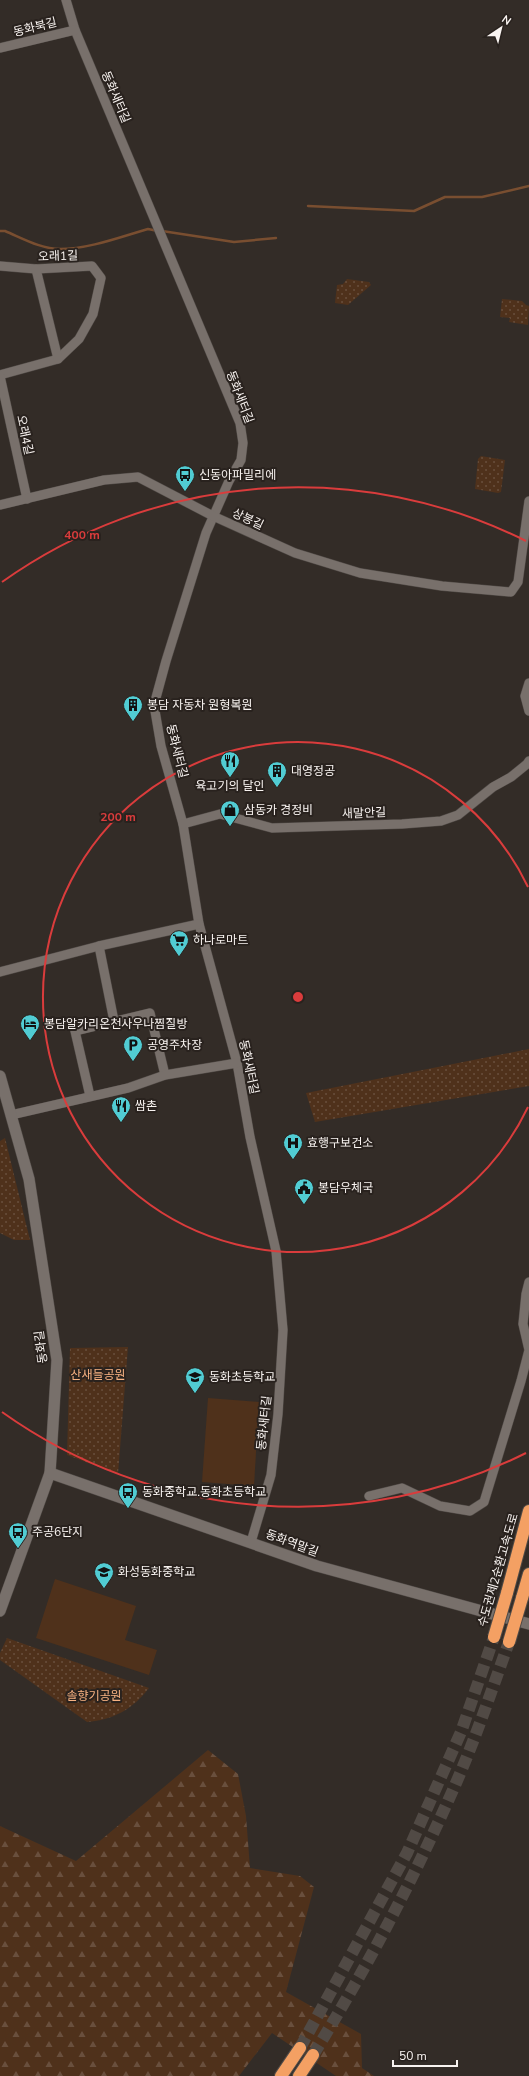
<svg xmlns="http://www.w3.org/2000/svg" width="529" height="2076" viewBox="0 0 529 2076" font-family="'Nunito Sans','Noto Sans KR',sans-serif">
<defs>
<pattern id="green-dots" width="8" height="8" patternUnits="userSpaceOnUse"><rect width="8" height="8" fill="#4f311b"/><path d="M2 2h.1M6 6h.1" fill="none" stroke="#694f3d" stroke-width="1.8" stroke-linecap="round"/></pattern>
<pattern id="forest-firs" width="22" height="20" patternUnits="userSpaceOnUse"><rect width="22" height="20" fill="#4f311b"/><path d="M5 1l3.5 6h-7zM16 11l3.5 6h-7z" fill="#694f3d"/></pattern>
</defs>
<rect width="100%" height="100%" fill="#332c27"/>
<g fill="url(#green-dots)">
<path d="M347 279 369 282 371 285 348 305 335 303 337 285 343 284Z"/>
<path d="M502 299 522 301 526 305 529 306 528 325 509 322 510 318 500 317Z"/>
<path d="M481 456 505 460 501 492 498 493 475 489 478 459Z"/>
<path d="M529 1049V1086L315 1122 306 1093Z"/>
<path d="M5 1138 30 1240H14L0 1233V1141Z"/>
<path d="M128 1347 118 1474 67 1455 70 1348Z"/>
<path d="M7 1638 149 1688C133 1709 113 1720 87 1722L0 1660V1653Z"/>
</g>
<path fill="url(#forest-firs)" d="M208 1750 238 1774 246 1816 250 1868 300 1876 314 1887 286 1992 361 2034 362 2068 374 2076H336L272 2033 239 2076H0V1826L76 1861Z"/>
<g fill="#4f311b">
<path d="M208 1398 259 1402 254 1486 202 1482Z"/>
<path d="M55 1579 136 1606 125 1640 157 1650 149 1675 36 1638Z"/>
</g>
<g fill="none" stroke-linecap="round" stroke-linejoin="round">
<g stroke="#794e30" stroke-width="2.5">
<path d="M308 206 414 211 445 197H482L529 186"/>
<path d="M0 231H5C22 238 41 249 60 249 89 249 120 237 148 229L158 231"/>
<path d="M162 231 234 242 276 238"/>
</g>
<g stroke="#514a45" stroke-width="12" stroke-dasharray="12 6" stroke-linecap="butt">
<path d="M300 2048 407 1853 461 1732 494 1637"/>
<path d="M313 2055C363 1974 409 1888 448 1801 472 1749 490 1695 509 1642"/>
</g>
<defs>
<g id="minor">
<path d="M66 0 75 30 240 423 243 443 241 460 229 481 206 533 166 661 154 705 161 746 183 824 199 924 237 1063 250 1137 276 1251 283 1330 278 1414 271 1475 251 1542"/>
<path d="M0 48 75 30"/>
<path d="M0 266 36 269 92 266 101 278 93 314 79 339 58 359 0 375"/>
<path d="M36 269 58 359"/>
<path d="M0 376 27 499"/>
<path d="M0 505 104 480 138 477 213 516 295 553 360 573 442 586 511 592 518 582 529 501"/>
<path d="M529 683 525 696 529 711"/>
<path d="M183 824 220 814 272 828 402 824 441 821 458 815 493 787 511 777 527 764 529 761"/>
<path d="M99 946 114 1021"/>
<path d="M0 972 99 946 199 924"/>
<path d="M90 1096 75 1031 150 1013 165 1075"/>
<path d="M11 1115 128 1088 165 1075 237 1063"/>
<path d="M369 1496 402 1488 440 1506 470 1511 484 1502 521 1381 529 1350 523 1324 526 1294 529 1282"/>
</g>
<g id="tertiary">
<path d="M0 1076 29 1179 57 1360 50 1473 0 1611"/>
<path d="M50 1473 317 1566 529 1624"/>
</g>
<g id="motorway">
<path d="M507 1593 529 1511"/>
<path d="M522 1598 529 1574"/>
<path d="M281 2076 300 2048"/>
<path d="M299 2076 313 2055"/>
</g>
</defs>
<use href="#minor" stroke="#504a46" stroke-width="10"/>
<use href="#tertiary" stroke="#504a46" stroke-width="12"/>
<use href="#motorway" stroke="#504a46" stroke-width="14"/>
<use href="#minor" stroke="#78706b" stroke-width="9"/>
<use href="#tertiary" stroke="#78706b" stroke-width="11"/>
<use href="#motorway" stroke="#f4a063" stroke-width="12"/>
<defs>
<g id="motorway-bridge">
<path d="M494 1637 507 1593"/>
<path d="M509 1642 522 1598"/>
</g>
</defs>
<use href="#motorway-bridge" stroke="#504a46" stroke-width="14" stroke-linecap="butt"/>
<use href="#motorway-bridge" stroke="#f4a063" stroke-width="12"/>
</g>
<g fill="none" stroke="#da3c3c" stroke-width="2">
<path d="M528 1107A255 255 0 1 1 528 887"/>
<path d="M526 1453A510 510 0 0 1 2 1412M2 582A510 510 0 0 1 526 541"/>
</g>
<defs>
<symbol id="bus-pin" viewBox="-11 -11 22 30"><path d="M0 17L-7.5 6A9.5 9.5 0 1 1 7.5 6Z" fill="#51ccd3" stroke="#29221e"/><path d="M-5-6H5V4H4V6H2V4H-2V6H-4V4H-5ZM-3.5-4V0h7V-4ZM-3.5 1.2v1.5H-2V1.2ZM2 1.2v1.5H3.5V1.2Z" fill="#111"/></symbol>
<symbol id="building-pin" viewBox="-11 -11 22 30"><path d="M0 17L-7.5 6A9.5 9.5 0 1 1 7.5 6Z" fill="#51ccd3" stroke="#29221e"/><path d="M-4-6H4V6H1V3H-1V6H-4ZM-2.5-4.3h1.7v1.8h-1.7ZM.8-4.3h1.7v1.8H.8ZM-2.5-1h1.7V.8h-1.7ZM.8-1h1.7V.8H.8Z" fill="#111"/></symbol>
<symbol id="restaurant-pin" viewBox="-11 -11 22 30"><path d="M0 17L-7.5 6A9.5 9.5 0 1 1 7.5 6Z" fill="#51ccd3" stroke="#29221e"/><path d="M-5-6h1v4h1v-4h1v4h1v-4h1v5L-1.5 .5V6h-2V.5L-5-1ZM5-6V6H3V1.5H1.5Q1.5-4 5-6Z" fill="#111"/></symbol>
<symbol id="shop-pin" viewBox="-11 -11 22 30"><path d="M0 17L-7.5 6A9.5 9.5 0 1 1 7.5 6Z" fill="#51ccd3" stroke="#29221e"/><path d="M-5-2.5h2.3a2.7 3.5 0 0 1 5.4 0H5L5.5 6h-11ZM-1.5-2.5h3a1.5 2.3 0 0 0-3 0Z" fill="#111"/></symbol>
<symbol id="supermarket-pin" viewBox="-11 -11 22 30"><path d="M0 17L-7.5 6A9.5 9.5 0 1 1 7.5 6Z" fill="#51ccd3" stroke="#29221e"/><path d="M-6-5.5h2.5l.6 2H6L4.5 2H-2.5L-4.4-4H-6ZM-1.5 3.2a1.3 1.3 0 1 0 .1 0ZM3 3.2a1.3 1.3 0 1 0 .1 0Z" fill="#111"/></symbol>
<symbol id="hotel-pin" viewBox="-11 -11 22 30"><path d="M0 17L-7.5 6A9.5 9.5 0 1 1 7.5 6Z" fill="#51ccd3" stroke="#29221e"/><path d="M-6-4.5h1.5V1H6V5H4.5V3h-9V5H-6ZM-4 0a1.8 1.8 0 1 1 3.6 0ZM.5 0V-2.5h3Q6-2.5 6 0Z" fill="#111"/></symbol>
<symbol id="parking-pin" viewBox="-11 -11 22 30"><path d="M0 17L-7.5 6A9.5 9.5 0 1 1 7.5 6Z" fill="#51ccd3" stroke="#29221e"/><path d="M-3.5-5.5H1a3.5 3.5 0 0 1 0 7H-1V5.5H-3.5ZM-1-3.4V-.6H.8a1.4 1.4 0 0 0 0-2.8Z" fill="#111"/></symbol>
<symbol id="hospital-pin" viewBox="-11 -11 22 30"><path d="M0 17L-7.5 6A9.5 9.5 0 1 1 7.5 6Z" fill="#51ccd3" stroke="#29221e"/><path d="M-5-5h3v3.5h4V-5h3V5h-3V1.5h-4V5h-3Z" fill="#111"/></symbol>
<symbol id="civic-pin" viewBox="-11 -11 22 30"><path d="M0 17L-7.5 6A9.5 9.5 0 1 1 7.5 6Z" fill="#51ccd3" stroke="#29221e"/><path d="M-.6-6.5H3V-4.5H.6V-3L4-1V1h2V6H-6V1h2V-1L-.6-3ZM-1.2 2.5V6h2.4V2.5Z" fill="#111"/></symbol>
<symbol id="school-pin" viewBox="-11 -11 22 30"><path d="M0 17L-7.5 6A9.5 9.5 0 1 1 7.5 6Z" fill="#51ccd3" stroke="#29221e"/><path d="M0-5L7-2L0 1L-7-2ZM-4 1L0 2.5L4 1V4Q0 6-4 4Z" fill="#111"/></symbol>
</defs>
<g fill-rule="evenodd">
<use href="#bus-pin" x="174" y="464" width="22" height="30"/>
<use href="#building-pin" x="122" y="694" width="22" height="30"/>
<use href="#restaurant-pin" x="219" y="750" width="22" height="30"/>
<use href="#building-pin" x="266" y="760" width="22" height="30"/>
<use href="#shop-pin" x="219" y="799" width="22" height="30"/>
<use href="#supermarket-pin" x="168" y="929" width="22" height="30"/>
<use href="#hotel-pin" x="19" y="1013" width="22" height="30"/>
<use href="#parking-pin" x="122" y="1034" width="22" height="30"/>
<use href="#restaurant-pin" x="110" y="1095" width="22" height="30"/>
<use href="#hospital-pin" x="282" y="1132" width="22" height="30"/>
<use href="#civic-pin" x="293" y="1177" width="22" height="30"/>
<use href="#school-pin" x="184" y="1366" width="22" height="30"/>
<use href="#bus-pin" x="117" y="1481" width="22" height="30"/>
<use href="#bus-pin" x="7" y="1521" width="22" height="30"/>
<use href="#school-pin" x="93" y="1561" width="22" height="30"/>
</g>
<g text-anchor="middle" stroke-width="4" stroke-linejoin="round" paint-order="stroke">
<g font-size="12" fill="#f9f4f1" stroke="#29221e">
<text transform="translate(35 27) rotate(-14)" y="4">동화북길</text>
<text transform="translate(116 97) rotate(67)" y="4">동화새터길</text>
<text transform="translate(58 256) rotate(-2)" y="4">오래1길</text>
<text transform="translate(240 397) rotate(69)" y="4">동화새터길</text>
<text transform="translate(25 435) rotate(78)" y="4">오래4길</text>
<text transform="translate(248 519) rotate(25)" y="4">상봉길</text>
<text transform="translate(177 751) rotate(76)" y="4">동화새터길</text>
<text transform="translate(364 813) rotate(-2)" y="4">새말안길</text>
<text transform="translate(249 1067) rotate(78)" y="4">동화새터길</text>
<text transform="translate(41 1347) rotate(-97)" y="4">동화길</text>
<text transform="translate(264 1423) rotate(-84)" y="4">동화새터길</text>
<text transform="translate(292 1543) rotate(20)" y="4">동화역말길</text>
<text transform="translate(498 1570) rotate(-74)" y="4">수도권제2순환고속도로</text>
</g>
<g font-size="12" fill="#f9f4f1" stroke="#29221e" text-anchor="start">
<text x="199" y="479">신동아파밀리에</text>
<text x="147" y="709">봉담 자동차 원형복원</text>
<text x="291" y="775">대영정공</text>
<text x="230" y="790" text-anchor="middle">육고기의 달인</text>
<text x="244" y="814">삼동카 경정비</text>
<text x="193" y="944">하나로마트</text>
<text x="44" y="1028">봉담알카리온천사우나찜질방</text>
<text x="147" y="1049">공영주차장</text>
<text x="135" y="1110">쌈촌</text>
<text x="307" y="1147">효행구보건소</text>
<text x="318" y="1192">봉담우체국</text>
<text x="209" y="1381">동화초등학교</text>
<text x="142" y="1496">동화중학교.동화초등학교</text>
<text x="32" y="1536">주공6단지</text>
<text x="118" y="1576">화성동화중학교</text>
</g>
<g font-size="12" fill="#f8b282" stroke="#29221e">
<text x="98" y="1379">산새들공원</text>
<text x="94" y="1700">솔향기공원</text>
</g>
</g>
<circle cx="298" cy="997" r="6" fill="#da3c3c" stroke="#29221e" stroke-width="2"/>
<g font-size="12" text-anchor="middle" font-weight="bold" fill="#da3c3c" stroke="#29221e" stroke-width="4" stroke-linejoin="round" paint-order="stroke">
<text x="82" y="539">400 m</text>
<text x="118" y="821">200 m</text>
</g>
<g transform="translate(501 28) rotate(35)" stroke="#29221e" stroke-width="3" paint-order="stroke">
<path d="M0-3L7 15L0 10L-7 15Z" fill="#f9f4f1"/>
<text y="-6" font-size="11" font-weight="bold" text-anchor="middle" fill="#f9f4f1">N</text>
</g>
<path d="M393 2060v6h64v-6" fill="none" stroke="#f9f4f1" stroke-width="2"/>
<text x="399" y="2060" font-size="12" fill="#f9f4f1" stroke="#29221e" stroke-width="3" paint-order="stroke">50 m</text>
</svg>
